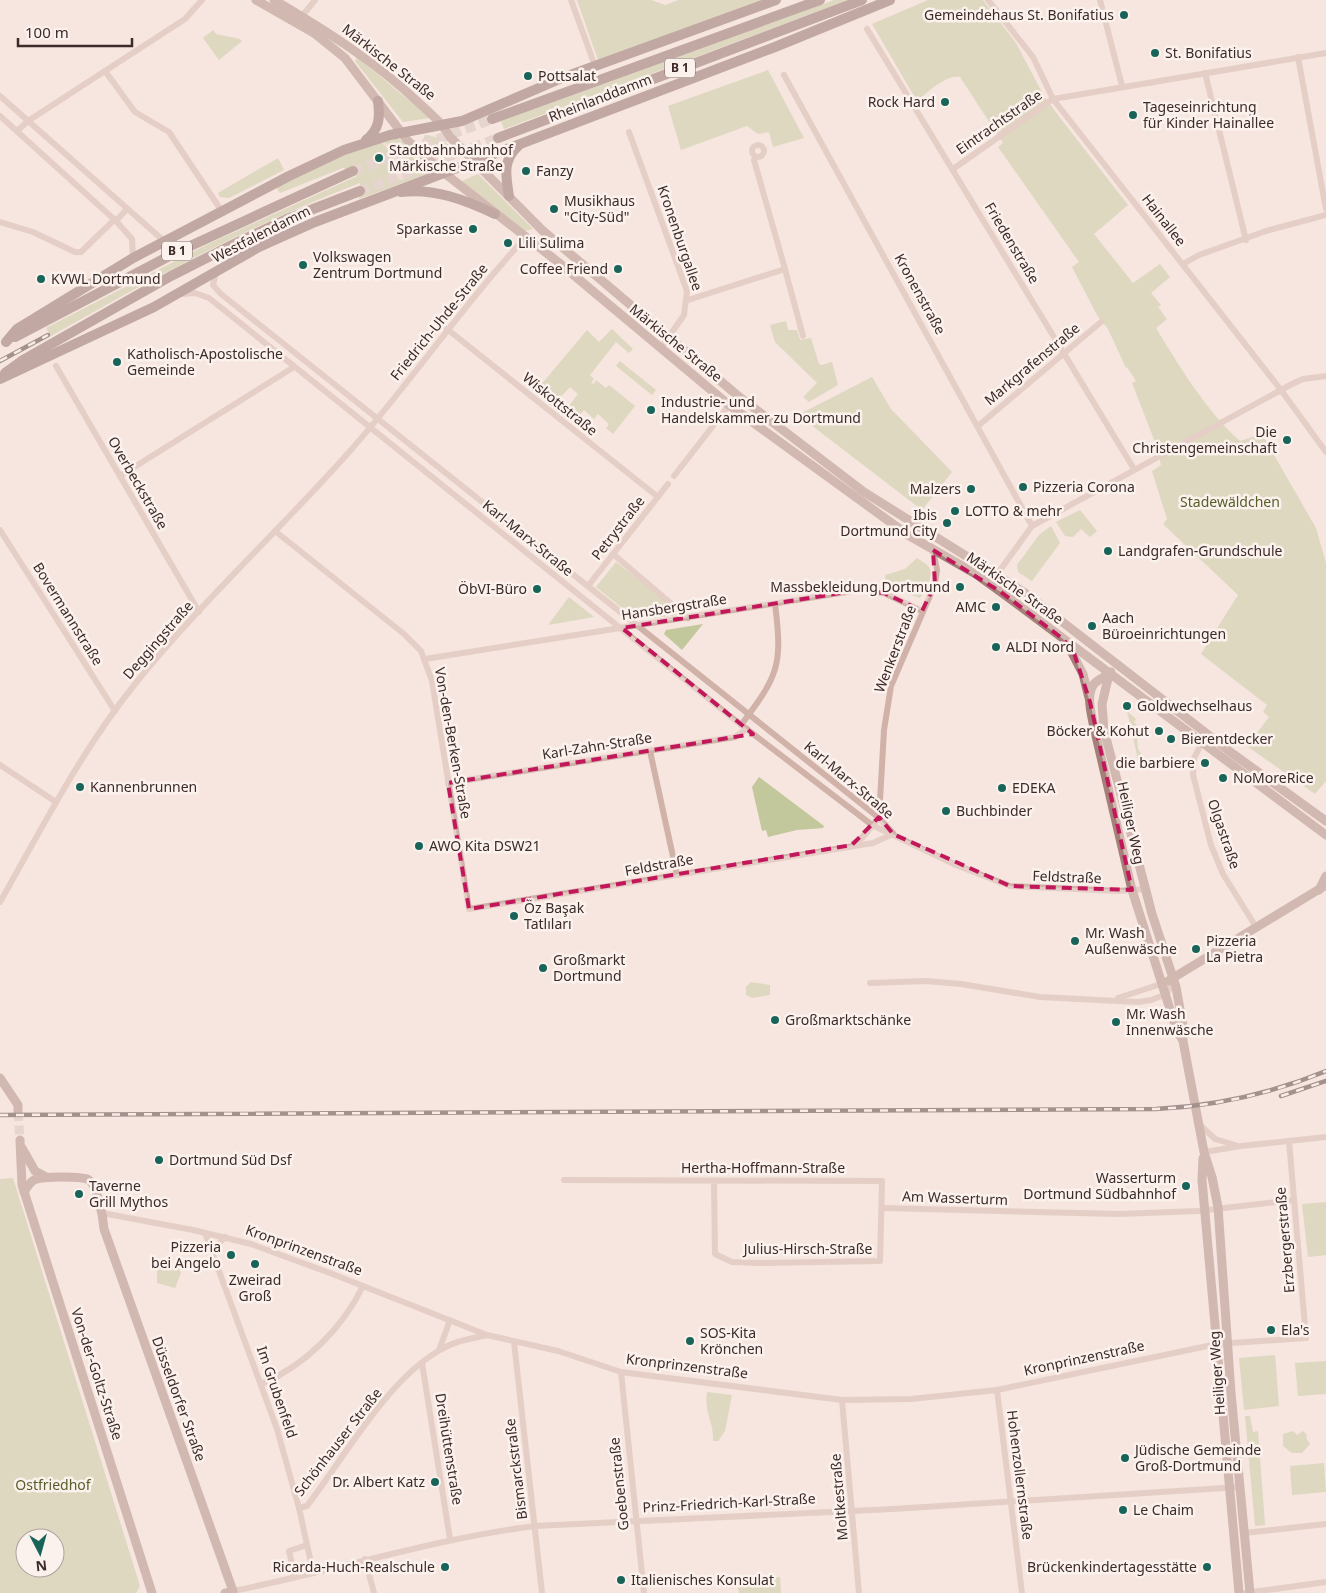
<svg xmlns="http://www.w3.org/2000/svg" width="1326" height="1593" viewBox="0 0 1326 1593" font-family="'Noto Sans',sans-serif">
<rect width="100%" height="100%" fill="#f6e6df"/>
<g fill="#c2c79c" fill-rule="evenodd">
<path d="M577 0H651L665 5 679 0H761L598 60Z"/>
<path d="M834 0H848L504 129 501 121Z"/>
<path d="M928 0H983L1016 43 1044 96 1061 119 1128 205 1094 234 1133 283 1160 264 1170 277 1151 293 1161 305 1158 307 1167 319 1156 328C1179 366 1207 412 1240 441L1262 434 1316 528 1326 563V781L1315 794 1247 746 1269 717 1263 712 1267 705 1201 654 1238 595 1163 524 1167 519 1152 471 1161 465 1157 447 1132 383 1136 381 1127 367 1126 368 1108 329 1097 315 1072 267 1079 262 998 147 1003 143 960 77C946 74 928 92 917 101L872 24Z"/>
<path d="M213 30 216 34 240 39 242 41 219 60 203 38Z"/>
<path d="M357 57 430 118 403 122 355 61Z"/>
<path d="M768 70 804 138 773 147 769 132 758 134 747 126 681 150 668 106Z"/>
<path d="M425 135C436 135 457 147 458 158 445 160 431 150 423 140Z"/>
<path d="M398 138 435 171 359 199 360 183C252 224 151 279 51 336L46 328 206 245 357 176 351 170 343 168 280 193 276 187 360 148Z"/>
<path d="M278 158 284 170 229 198 220 197 218 193Z"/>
<path d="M478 174 533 229 524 231 460 182Z"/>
<path d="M786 321 788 330H797L800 340 811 338 819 364 822 365 832 362 838 385 809 402 803 397 817 383 775 342 770 325Z"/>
<path d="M612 329 633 349 629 353 616 342 590 375 594 379 591 383 594 384 596 380 606 388 609 385 635 406 613 434 606 428 609 424 598 414 594 419 584 410 574 422 563 414 578 394 570 387 552 406 535 392 587 330 599 342Z"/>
<path d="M620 361 656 390 652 395 616 366Z"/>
<path d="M872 377 891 409 952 472 922 510 798 415Z"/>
<path d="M1080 510 1097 531 1090 537 1081 529 1073 537 1065 536 1056 522Z"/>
<path d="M1051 526 1060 543 1032 581 1018 572 1017 565 1039 535Z"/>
<path d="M917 558C920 560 925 563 928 566 935 574 926 591 920 598L899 591 901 585 894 582 891 587 885 586V575L905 569Z"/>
<path d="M616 562 679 610 678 615 637 620 596 587Z"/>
<path d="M569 597 594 617 548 625Z"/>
<path d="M703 624 682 650 664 634 666 630Z"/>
<path d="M1127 711 1136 719 1134 722 1138 726 1136 729 1138 749 1145 760 1140 768Z"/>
<path d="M759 777 824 826 823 828 797 830 768 837 766 830 762 831 752 787Z"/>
<path d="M751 982 770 985V995L752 998 746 995V987Z"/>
<path d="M13 1178 140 1586 136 1593H0V1179ZM25 1538H55V1568H25Z"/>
<path d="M1326 1202V1255L1308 1257 1302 1204Z"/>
<path d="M157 1259 178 1267 181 1273 175 1288 157 1283Z"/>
<path d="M1275 1355 1279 1406 1244 1410 1239 1358Z"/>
<path d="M1326 1361V1394L1298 1396 1295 1363Z"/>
<path d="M707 1392 732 1395 725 1431 718 1441H713C714 1422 704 1413 707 1392Z"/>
<path d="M1245 1416H1250L1253 1432 1258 1431 1265 1525 1255 1526Z"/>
<path d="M1293 1431 1297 1435 1303 1431 1307 1435 1306 1438 1310 1444 1302 1453H1292L1283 1446V1434Z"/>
<path d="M1324 1463 1326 1492 1292 1495 1290 1466Z"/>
<path d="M780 1577 781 1593H739L737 1582Z"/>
</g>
<path fill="#efd3c4" d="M385 142 391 146 398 145 401 157 413 163 412 168 403 180 396 179 392 182 388 179V176L395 170 394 156 382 143Z"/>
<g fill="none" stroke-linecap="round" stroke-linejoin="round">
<path stroke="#d1c1bb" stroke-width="9" stroke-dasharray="9 4.5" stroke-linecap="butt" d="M18 1112 20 1140"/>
<g stroke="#d1c1bb" stroke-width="10" stroke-dasharray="10 5" stroke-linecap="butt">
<path d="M353 171 492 119"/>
<path d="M360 191 498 138"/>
</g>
<g stroke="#d0b2a9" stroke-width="6">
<path d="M571 0 595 66"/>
<path d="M988 0 1033 57 1053 99 1281 390 1326 452"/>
<path d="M1100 0 1122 86"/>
<path d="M302 16 315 0"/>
<path d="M867 29 1134 469"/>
<path d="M1298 57 1326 209"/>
<path d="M105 71 135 112 169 132 223 213"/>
<path d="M1205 73 1246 240"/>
<path d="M784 75 1032 526"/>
<path d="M0 96 164 241"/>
<path d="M0 116 116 221 132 239 133 258"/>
<path d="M17 131 28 121 185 19 202 0"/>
<path d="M629 132 687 291 684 315 661 348"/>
<circle cx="758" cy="151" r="6"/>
<path d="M756 157 754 160 785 269"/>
<path d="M953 169 1053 99 1326 53"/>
<path d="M116 221 127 209"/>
<path d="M0 222 33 232 75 252H81L115 219"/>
<path d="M1183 264 1199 255 1266 231 1326 215"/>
<path d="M216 272 213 285 221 294 879 818 893 833"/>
<path d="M181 294 195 293 209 298 735 720 872 825 956 865 1010 886 1118 891 1145 889"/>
<path d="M688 300 785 269 803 336"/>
<path d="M447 329 658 497"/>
<path d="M56 366 199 612"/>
<path d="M978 426 1101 322"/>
<path d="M120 476 294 367"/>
<path d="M674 476 737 395"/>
<path d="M0 530 115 711"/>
<path d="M275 531 404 634 421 651 432 681 469 909 873 843 893 834"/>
<path d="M613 554 688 618"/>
<path d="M990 584 1032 526 1292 384 1303 379 1326 376"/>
<path d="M588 586 668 484"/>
<path d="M425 659 859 590 884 593 922 611"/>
<path d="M741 725C778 676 783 666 775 604"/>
<path d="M1202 743 1194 758 1193 775 1211 845 1223 874 1256 927"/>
<path d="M650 751 677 875"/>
<path d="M0 765 56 802"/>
<path d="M448 783 735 737 747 729"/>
<path d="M879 818 884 730 891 686 935 584 937 570 933 550"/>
<path d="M854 843 862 838 879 818"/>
<path d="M0 902C42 828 81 751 135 684 201 602 280 530 350 451 411 382 463 305 526 237"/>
<path d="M870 983 926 981 961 984 1040 997 1138 1002 1151 1000 1167 994 1174 979"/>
<path d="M1118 998 1164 983"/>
<path d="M1199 1124 1215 1139 1235 1145"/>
<path d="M1204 1152 1241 1146 1326 1137"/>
<path d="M564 1180 882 1181 880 1261 758 1263 732 1262 715 1254 714 1181"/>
<path d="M883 1208 1119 1214 1198 1211 1294 1200"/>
<path d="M102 1213 193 1230 251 1244 330 1273 487 1335 558 1351 621 1372 842 1400 911 1399 997 1390 1217 1344 1306 1338 1289 1141"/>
<path d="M205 1233 277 1429 299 1508 313 1572"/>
<path d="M213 1250 225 1237"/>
<path d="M514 1342 542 1593"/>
<path d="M439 1350 450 1320"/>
<path d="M422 1363 450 1539"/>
<path d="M621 1372 644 1593"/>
<path d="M262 1384C305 1365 342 1329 363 1286"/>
<path d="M997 1390 1022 1593"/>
<path d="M842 1400 859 1593"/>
<path d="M299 1508 307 1506C344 1458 387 1380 440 1350 454 1341 471 1339 487 1335"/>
<path d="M1244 1533 1326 1524"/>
<path d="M365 1559 374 1593"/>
<path d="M295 1577 289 1551 307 1545"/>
<path d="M234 1593 233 1591C335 1571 432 1539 535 1526L893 1509 1240 1487"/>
<path d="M1245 1593 1326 1582"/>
</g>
<g stroke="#a48079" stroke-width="9">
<path d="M256 0 314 33 345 58 407 140 443 172 558 262 729 405 908 535 976 574 1001 592 1326 835"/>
<path d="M274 0C325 30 376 62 419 103 431 114 442 123 450 137L542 230 737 395 864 492 1025 593 1233 754 1326 821"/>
<path d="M1068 645 1083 674 1089 698"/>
<path d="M1111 672C1106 677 1098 679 1094 684 1086 694 1091 712 1093 723L1132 890 1176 1028 1182 1039"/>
<path d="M1109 674 1102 704 1104 730 1152 914 1176 987 1183 1026V1041L1204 1152 1212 1177 1218 1207 1231 1393 1250 1593"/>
<path d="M1319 890 1326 876"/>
<path d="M1168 981 1326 885"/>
<path d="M0 1078 18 1105V1112"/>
<path d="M20 1140 22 1185 152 1593"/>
<path d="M22 1148 35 1171 46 1177"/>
<path d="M1203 1158 1202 1180 1239 1593"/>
<path d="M24 1192C27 1187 30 1182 34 1180 42 1176 83 1176 89 1180 98 1187 103 1218 104 1229L233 1591 225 1593"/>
</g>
<g stroke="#805d59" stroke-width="10">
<path d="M492 119 820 0"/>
<path d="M498 138 862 0"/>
<path d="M366 140C380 129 380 117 378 101"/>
<path d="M401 192C435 188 465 200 495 214"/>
<path d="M509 196C506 176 502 161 518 146"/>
<path d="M15 337 175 253 353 171"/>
<path d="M6 342 17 329 133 258 289 176 344 150 390 135 462 121 562 78 776 0"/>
<path d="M5 373 23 360 171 276 234 244 287 219 360 191"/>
<path d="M0 379 154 307 259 247 315 222 775 47 890 0"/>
</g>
<defs>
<g id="rail">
<path d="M0 361 48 335"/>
<path d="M1281 1096 1326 1081"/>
<path d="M0 1115 1156 1109C1216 1106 1270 1094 1326 1071"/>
</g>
</defs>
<use href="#rail" stroke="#3c2b29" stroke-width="4.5"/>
<use href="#rail" stroke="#fcf2ed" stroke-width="2.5" stroke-dasharray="8" stroke-linecap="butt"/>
</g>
<path d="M0 0H1326V1593H0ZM933 550 1001 592 1063 639 1074 653 1090 702 1132 890 1010 886 893 834 879 817 852 845 469 909 448 783 753 734 622 628 859 590 884 593 922 611 935 584Z" fill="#f6e6df" fill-opacity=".55" fill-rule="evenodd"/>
<path fill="none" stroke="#c2185b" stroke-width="4" stroke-dasharray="10 6" stroke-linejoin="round" d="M933 550 1001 592 1063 639 1074 653 1090 702 1132 890 1010 886 893 834 879 817 852 845 469 909 448 783 753 734 622 628 859 590 884 593 922 611 935 584Z"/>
<g fill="#196459" stroke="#fcf2ed" stroke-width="2">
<circle cx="1124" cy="15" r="5"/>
<circle cx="1155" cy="53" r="5"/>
<circle cx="528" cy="76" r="5"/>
<circle cx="945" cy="102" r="5"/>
<circle cx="1133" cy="115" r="5"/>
<circle cx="379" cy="158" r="5"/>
<circle cx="526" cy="171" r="5"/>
<circle cx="554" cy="209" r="5"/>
<circle cx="473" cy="229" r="5"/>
<circle cx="508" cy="243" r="5"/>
<circle cx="303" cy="265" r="5"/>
<circle cx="618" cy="269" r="5"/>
<circle cx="41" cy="279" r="5"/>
<circle cx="117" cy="362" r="5"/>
<circle cx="651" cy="410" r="5"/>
<circle cx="1287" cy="440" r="5"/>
<circle cx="1023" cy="487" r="5"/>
<circle cx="971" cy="489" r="5"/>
<circle cx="955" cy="511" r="5"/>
<circle cx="947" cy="523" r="5"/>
<circle cx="1108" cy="551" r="5"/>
<circle cx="960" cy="587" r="5"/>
<circle cx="537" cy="589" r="5"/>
<circle cx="996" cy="607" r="5"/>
<circle cx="1092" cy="626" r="5"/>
<circle cx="996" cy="647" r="5"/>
<circle cx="1127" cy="706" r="5"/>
<circle cx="1159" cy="731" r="5"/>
<circle cx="1171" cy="739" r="5"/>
<circle cx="1205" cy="763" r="5"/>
<circle cx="1223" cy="778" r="5"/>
<circle cx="80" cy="787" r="5"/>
<circle cx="1002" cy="788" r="5"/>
<circle cx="946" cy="811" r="5"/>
<circle cx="419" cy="846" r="5"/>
<circle cx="514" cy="916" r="5"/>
<circle cx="1075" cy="941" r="5"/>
<circle cx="1196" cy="949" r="5"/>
<circle cx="543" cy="968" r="5"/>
<circle cx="775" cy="1020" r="5"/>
<circle cx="1116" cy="1022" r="5"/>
<circle cx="159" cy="1160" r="5"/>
<circle cx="1186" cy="1186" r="5"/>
<circle cx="79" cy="1194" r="5"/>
<circle cx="231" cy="1255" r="5"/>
<circle cx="255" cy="1264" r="5"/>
<circle cx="1271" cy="1330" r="5"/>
<circle cx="690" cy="1341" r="5"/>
<circle cx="1125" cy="1458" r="5"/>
<circle cx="435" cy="1482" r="5"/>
<circle cx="1123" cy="1510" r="5"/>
<circle cx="445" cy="1567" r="5"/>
<circle cx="1207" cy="1567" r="5"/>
<circle cx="621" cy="1580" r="5"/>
</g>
<g text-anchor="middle" stroke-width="5" stroke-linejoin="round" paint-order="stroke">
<g fill="#fcf2ed" stroke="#766764" stroke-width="1">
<rect x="665" y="58.5" width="30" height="19" rx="4"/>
<rect x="162" y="241.5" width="30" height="19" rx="4"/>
</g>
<g font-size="12" font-weight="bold" fill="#3c2b29">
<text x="680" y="72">B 1</text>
<text x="177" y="255">B 1</text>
</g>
<g font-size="14" fill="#3c2b29" stroke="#fcf2ed" text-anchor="start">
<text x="1114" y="20" text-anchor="end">Gemeindehaus St. Bonifatius</text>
<text x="1165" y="58">St. Bonifatius</text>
<text x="538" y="81">Pottsalat</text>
<text x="935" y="107" text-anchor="end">Rock Hard</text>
<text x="1143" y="112">Tageseinrichtung<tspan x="1143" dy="16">für Kinder Hainallee</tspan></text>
<text x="389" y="155">Stadtbahnbahnhof<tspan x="389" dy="16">Märkische Straße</tspan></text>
<text x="536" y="176">Fanzy</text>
<text x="564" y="206">Musikhaus<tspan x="564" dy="16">"City-Süd"</tspan></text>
<text x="463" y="234" text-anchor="end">Sparkasse</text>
<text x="518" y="248">Lili Sulima</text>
<text x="313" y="262">Volkswagen<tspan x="313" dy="16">Zentrum Dortmund</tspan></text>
<text x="608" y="274" text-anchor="end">Coffee Friend</text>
<text x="51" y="284">KVWL Dortmund</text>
<text x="127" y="359">Katholisch-Apostolische<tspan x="127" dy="16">Gemeinde</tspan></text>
<text x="661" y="407">Industrie- und<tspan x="661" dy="16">Handelskammer zu Dortmund</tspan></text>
<text x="1277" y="437" text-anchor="end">Die<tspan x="1277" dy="16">Christengemeinschaft</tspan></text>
<text x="1033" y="492">Pizzeria Corona</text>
<text x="961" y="494" text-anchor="end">Malzers</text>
<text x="965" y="516">LOTTO &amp; mehr</text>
<text x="937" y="520" text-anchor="end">Ibis<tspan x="937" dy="16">Dortmund City</tspan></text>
<text x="1118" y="556">Landgrafen-Grundschule</text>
<text x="950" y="592" text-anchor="end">Massbekleidung Dortmund</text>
<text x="527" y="594" text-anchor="end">ÖbVI-Büro</text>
<text x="986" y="612" text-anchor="end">AMC</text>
<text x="1102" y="623">Aach<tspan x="1102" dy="16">Büroeinrichtungen</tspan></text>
<text x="1006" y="652">ALDI Nord</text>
<text x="1137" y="711">Goldwechselhaus</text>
<text x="1149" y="736" text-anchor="end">Böcker &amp; Kohut</text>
<text x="1181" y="744">Bierentdecker</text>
<text x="1195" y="768" text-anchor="end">die barbiere</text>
<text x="1233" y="783">NoMoreRice</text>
<text x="90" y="792">Kannenbrunnen</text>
<text x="1012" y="793">EDEKA</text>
<text x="956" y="816">Buchbinder</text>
<text x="429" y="851">AWO Kita DSW21</text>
<text x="524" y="913">Öz Başak<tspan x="524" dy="16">Tatlıları</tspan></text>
<text x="1085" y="938">Mr. Wash<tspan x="1085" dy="16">Außenwäsche</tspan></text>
<text x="1206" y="946">Pizzeria<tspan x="1206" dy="16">La Pietra</tspan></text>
<text x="553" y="965">Großmarkt<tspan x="553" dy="16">Dortmund</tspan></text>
<text x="1126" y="1019">Mr. Wash<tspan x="1126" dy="16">Innenwäsche</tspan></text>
<text x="785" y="1025">Großmarktschänke</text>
<text x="169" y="1165">Dortmund Süd Dsf</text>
<text x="1176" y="1183" text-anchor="end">Wasserturm<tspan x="1176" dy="16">Dortmund Südbahnhof</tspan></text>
<text x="89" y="1191">Taverne<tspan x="89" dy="16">Grill Mythos</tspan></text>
<text x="221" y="1252" text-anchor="end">Pizzeria<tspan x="221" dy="16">bei Angelo</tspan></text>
<text x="255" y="1285" text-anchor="middle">Zweirad<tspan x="255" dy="16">Groß</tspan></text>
<text x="1281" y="1335">Ela's</text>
<text x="700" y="1338">SOS-Kita<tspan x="700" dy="16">Krönchen</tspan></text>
<text x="1135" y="1455">Jüdische Gemeinde<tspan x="1135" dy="16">Groß-Dortmund</tspan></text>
<text x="425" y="1487" text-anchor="end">Dr. Albert Katz</text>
<text x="1133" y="1515">Le Chaim</text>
<text x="435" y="1572" text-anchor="end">Ricarda-Huch-Realschule</text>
<text x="1197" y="1572" text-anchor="end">Brückenkindertagesstätte</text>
<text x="631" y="1585">Italienisches Konsulat</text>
</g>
<g font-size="14" fill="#3c2b29" stroke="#fcf2ed">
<text transform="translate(389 62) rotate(38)" y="5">Märkische Straße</text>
<text transform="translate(600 98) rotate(-21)" y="5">Rheinlanddamm</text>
<text transform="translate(999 122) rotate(-35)" y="5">Eintrachtstraße</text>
<text transform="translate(1164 220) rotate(52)" y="5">Hainallee</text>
<text transform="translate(261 234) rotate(-27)" y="5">Westfalendamm</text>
<text transform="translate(680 238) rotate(71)" y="5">Kronenburgallee</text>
<text transform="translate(1012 243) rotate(59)" y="5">Friedenstraße</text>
<text transform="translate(920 294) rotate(61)" y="5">Kronenstraße</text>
<text transform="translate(439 322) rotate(-51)" y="5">Friedrich-Uhde-Straße</text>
<text transform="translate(676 343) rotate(39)" y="5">Märkische Straße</text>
<text transform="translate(1032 364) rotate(-40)" y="5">Markgrafenstraße</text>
<text transform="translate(560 404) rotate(39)" y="5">Wiskottstraße</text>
<text transform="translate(138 483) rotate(60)" y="5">Overbeckstraße</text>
<text transform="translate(618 528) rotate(-52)" y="5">Petrystraße</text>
<text transform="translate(528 538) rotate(39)" y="5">Karl-Marx-Straße</text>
<text transform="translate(1015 588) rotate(35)" y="5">Märkische Straße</text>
<text transform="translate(674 607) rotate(-9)" y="5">Hansbergstraße</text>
<text transform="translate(68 614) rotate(58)" y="5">Bovermannstraße</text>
<text transform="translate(158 640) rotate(-49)" y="5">Deggingstraße</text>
<text transform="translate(895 649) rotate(-69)" y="5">Wenkerstraße</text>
<text transform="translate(453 743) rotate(80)" y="5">Von-den-Berken-Straße</text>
<text transform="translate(597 746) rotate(-9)" y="5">Karl-Zahn-Straße</text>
<text transform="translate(849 780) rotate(40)" y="5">Karl-Marx-Straße</text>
<text transform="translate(1131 823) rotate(78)" y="5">Heiliger Weg</text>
<text transform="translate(1224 834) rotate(71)" y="5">Olgastraße</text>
<text transform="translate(659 865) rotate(-10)" y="5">Feldstraße</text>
<text transform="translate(1067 877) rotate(2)" y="5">Feldstraße</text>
<text x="763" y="1173">Hertha-Hoffmann-Straße</text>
<text transform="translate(955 1198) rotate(2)" y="5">Am Wasserturm</text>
<text transform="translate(1285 1240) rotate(-95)" y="5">Erzbergerstraße</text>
<text x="808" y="1254">Julius-Hirsch-Straße</text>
<text transform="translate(304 1250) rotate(20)" y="5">Kronprinzenstraße</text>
<text transform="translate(1084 1358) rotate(-12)" y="5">Kronprinzenstraße</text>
<text transform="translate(687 1366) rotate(7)" y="5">Kronprinzenstraße</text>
<text transform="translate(1217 1373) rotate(-94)" y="5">Heiliger Weg</text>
<text transform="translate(97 1374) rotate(72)" y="5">Von-der-Goltz-Straße</text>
<text transform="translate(277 1392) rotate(71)" y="5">Im Grubenfeld</text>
<text transform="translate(179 1399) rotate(70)" y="5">Düsseldorfer Straße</text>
<text transform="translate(338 1442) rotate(-52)" y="5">Schönhauser Straße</text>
<text transform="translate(449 1449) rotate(81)" y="5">Dreihüttenstraße</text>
<text transform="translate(516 1469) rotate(-97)" y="5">Bismarckstraße</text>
<text transform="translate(1020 1475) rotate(83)" y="5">Hohenzollernstraße</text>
<text transform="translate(619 1484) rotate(-96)" y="5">Goebenstraße</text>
<text transform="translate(839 1497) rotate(-95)" y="5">Moltkestraße</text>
<text transform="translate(729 1503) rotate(-3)" y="5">Prinz-Friedrich-Karl-Straße</text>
</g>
<g font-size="14" fill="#565e2a" stroke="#fcf2ed">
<text x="1230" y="507">Stadewäldchen</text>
<text x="53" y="1490">Ostfriedhof</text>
</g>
</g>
<g transform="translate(40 1553) rotate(174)"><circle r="24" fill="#fcf2ed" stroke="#afa29f"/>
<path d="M0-4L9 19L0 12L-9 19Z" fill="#196459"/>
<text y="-8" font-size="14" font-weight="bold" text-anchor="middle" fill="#3c2b29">N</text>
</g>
<path d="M18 38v8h114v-8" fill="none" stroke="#3c2b29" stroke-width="2.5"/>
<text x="25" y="38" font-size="15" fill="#3c2b29" stroke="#fcf2ed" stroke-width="4" paint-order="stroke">100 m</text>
</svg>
